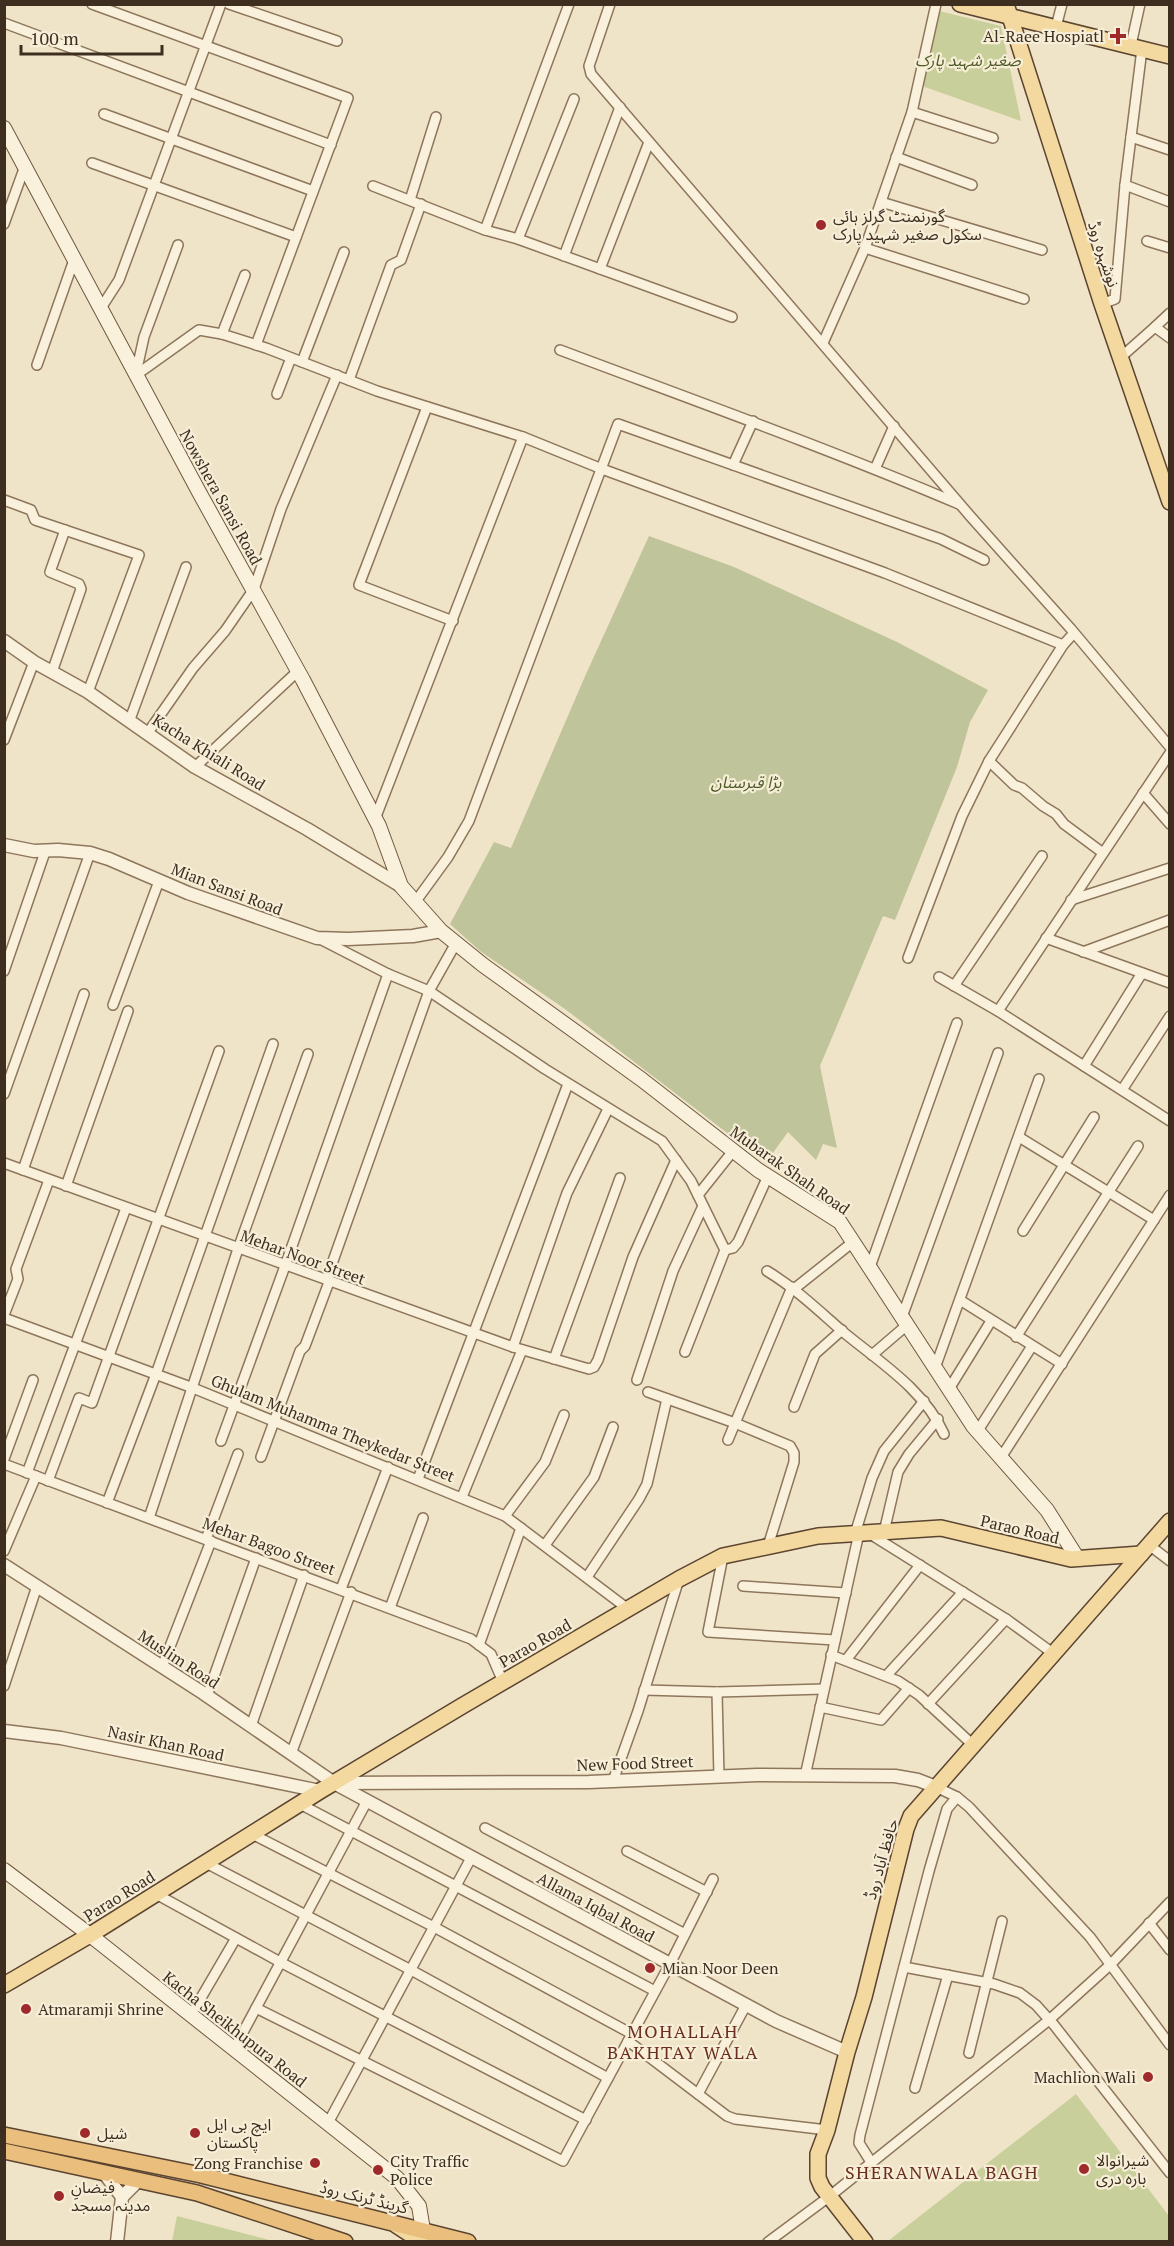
<svg xmlns="http://www.w3.org/2000/svg" width="1174" height="2246" viewBox="0 0 1174 2246" font-family="'PT Serif','Noto Sans Arabic',serif">
<rect width="100%" height="100%" fill="#f0e4c8"/>
<g fill="#c9cf9b">
<path d="M939 11 1001 26 1021 121 922 86Z"/>
<path d="M1076 2094 1169 2216V2241H888Z"/>
<path d="M177 2216 273 2241H172Z"/>
</g>
<path fill="#bfc49a" d="M649 536 734 567 897 642 988 690 970 722 957 767 895 920 883 916 820 1066 837 1148 823 1144 816 1160 788 1132 767 1161 726 1132 565 1009 480 951 450 924 494 842 511 848 586 674Z"/>
<g fill="none" stroke-linecap="round" stroke-linejoin="round">
<defs>
<g id="minor">
<path d="M92 4 348 98 256 345"/>
<path d="M229 4 337 41"/>
<path d="M610 4 589 66 591 74 971 517 1071 629 1170 747"/>
<path d="M4 23 331 145"/>
<path d="M1056 27 1062 4"/>
<path d="M1131 45 1140 4"/>
<path d="M912 112 993 138"/>
<path d="M104 114 313 191"/>
<path d="M1131 137 1170 150"/>
<path d="M896 157 972 185"/>
<path d="M92 163 296 237"/>
<path d="M1125 185 1170 202"/>
<path d="M373 186 485 230 518 239 732 317"/>
<path d="M410 200 436 117"/>
<path d="M881 202 1042 250"/>
<path d="M4 224 25 166"/>
<path d="M485 230 569 4"/>
<path d="M518 239 574 99"/>
<path d="M1147 241 1170 248"/>
<path d="M865 248 1024 299"/>
<path d="M564 256 620 107"/>
<path d="M600 269 649 142"/>
<path d="M1102 304 1115 299 1125 185 1142 49"/>
<path d="M101 308 119 280 221 4"/>
<path d="M1155 327 1170 313"/>
<path d="M222 334 245 275"/>
<path d="M823 343 865 248 912 112 936 4"/>
<path d="M560 350C693 400 827 448 959 504"/>
<path d="M1120 358 1155 327 1170 338"/>
<path d="M302 362 344 252"/>
<path d="M37 365 75 257"/>
<path d="M136 373 144 337 178 245"/>
<path d="M136 375 199 330 222 334 266 348 377 391 523 437 602 469 885 573 1063 645"/>
<path d="M349 380 391 265 401 260 421 204"/>
<path d="M277 394 291 358"/>
<path d="M427 407 359 585 453 621"/>
<path d="M733 465 753 421"/>
<path d="M875 469 894 426"/>
<path d="M4 500 31 510 35 520 139 555 88 692"/>
<path d="M52 672 81 589 79 584 50 572 65 530"/>
<path d="M129 722 186 567"/>
<path d="M147 734 193 668 225 631 254 589 281 509 337 375"/>
<path d="M4 740 34 662"/>
<path d="M989 761 1014 785 1022 788 1043 806 1056 814 1064 824 1103 853"/>
<path d="M195 767 298 671"/>
<path d="M1143 793 1170 824"/>
<path d="M375 819 523 437"/>
<path d="M1071 900 1170 868"/>
<path d="M416 901 448 857 469 821 618 424 941 539 984 560"/>
<path d="M1046 938 1170 983"/>
<path d="M320 939 388 974 429 991 545 1069 662 1141 691 1181 725 1250 685 1352"/>
<path d="M1083 952 1170 920"/>
<path d="M908 958 962 816 989 761 1063 645 1074 633"/>
<path d="M4 971 45 852"/>
<path d="M939 977 998 1011 1170 1121"/>
<path d="M954 986 1042 856"/>
<path d="M113 1005 159 881"/>
<path d="M998 1011 1170 753"/>
<path d="M1084 1066 1142 973"/>
<path d="M1122 1090 1170 1016"/>
<path d="M4 1094 90 853"/>
<path d="M1019 1137 1154 1220"/>
<path d="M4 1163 513 1347 589 1369 594 1367 598 1360 633 1257 676 1160"/>
<path d="M23 1170 84 994"/>
<path d="M66 1186 128 1011"/>
<path d="M698 1195 733 1151"/>
<path d="M1023 1231 1094 1117"/>
<path d="M725 1250 733 1248 738 1242 768 1176"/>
<path d="M870 1267 957 1023"/>
<path d="M767 1271C795 1288 817 1309 842 1331 878 1361 924 1389 944 1434"/>
<path d="M794 1289 853 1242"/>
<path d="M960 1300 1062 1364"/>
<path d="M4 1315 18 1279 16 1269 49 1180"/>
<path d="M902 1317 998 1053"/>
<path d="M4 1318 193 1388 505 1516 628 1609"/>
<path d="M1016 1337 1138 1146"/>
<path d="M513 1347 567 1193 608 1109"/>
<path d="M872 1355 907 1325"/>
<path d="M554 1359 620 1178"/>
<path d="M935 1368 1039 1079"/>
<path d="M637 1380 673 1271 703 1206"/>
<path d="M949 1389 991 1321"/>
<path d="M648 1392 735 1423 790 1446 794 1453V1462L768 1546"/>
<path d="M794 1407 815 1354 842 1330"/>
<path d="M977 1432 1032 1346"/>
<path d="M728 1440 792 1287"/>
<path d="M221 1441 285 1266 388 974"/>
<path d="M261 1457 300 1351 305 1346 329 1282 328 1275 429 991 456 943"/>
<path d="M4 1459 33 1380"/>
<path d="M1000 1459 1170 1195"/>
<path d="M4 1464 471 1639 491 1654 503 1682"/>
<path d="M27 1473 126 1208"/>
<path d="M418 1479 568 1084"/>
<path d="M48 1481 79 1398 92 1403 219 1051"/>
<path d="M462 1497 522 1350"/>
<path d="M107 1503 156 1374 273 1044"/>
<path d="M505 1516 545 1462 564 1415"/>
<path d="M149 1518 238 1249 308 1054"/>
<path d="M884 1532 898 1472 909 1454 938 1419"/>
<path d="M855 1534 872 1478 884 1451 924 1401"/>
<path d="M870 1534 1006 1619 1054 1654"/>
<path d="M206 1539 238 1454"/>
<path d="M545 1545 594 1477 613 1427"/>
<path d="M1149 1545 1170 1561"/>
<path d="M4 1551 36 1476"/>
<path d="M723 1556 708 1632 835 1640"/>
<path d="M587 1577 639 1499 647 1484 667 1399"/>
<path d="M743 1586 846 1593"/>
<path d="M341 1589 388 1467"/>
<path d="M390 1608 423 1518"/>
<path d="M479 1645 521 1528"/>
<path d="M831 1655 898 1681 919 1695 973 1745"/>
<path d="M846 1660 920 1565"/>
<path d="M162 1667 211 1541"/>
<path d="M887 1675 963 1592"/>
<path d="M4 1686 37 1586"/>
<path d="M644 1690 717 1692 824 1689"/>
<path d="M717 1692 719 1777"/>
<path d="M207 1696 256 1558"/>
<path d="M928 1704 1006 1619"/>
<path d="M820 1707 881 1720 909 1688"/>
<path d="M251 1726 304 1575"/>
<path d="M291 1754 351 1592"/>
<path d="M805 1776 859 1533"/>
<path d="M613 1781 638 1711 679 1579"/>
<path d="M936 1787 957 1797 969 1807 1090 1937 1170 2045"/>
<path d="M300 1804 655 1991"/>
<path d="M485 1828 685 1934"/>
<path d="M252 1834 434 1927 632 2034"/>
<path d="M627 1851 707 1892"/>
<path d="M206 1863 411 1970 608 2078"/>
<path d="M156 1894 280 1962 586 2120"/>
<path d="M1149 1923 1170 1950"/>
<path d="M904 1967 994 1984 1020 1993 1036 2005 1054 2025 1170 2173"/>
<path d="M256 2008 563 2161 670 1964 713 1879"/>
<path d="M191 2015 236 1938"/>
<path d="M628 2041 727 2116 735 2119 827 2130"/>
<path d="M234 2049 367 1801"/>
<path d="M969 2053 1002 1921"/>
<path d="M915 2088 948 1975"/>
<path d="M698 2094 746 2005"/>
<path d="M328 2123 471 1858"/>
<path d="M871 2162 859 2143 860 2135 929 1871 947 1809 957 1797"/>
<path d="M768 2242 830 2196 1049 2020 1110 1965 1170 1902"/>
</g>
<g id="tertiary">
<path d="M4 641 34 662 88 692 195 767 307 829 401 886"/>
<path d="M4 845 34 851 58 850 90 853 109 859 188 893 317 938 348 939 413 936 441 931"/>
<path d="M4 1565 203 1693 334 1783 776 2021 847 2052"/>
<path d="M4 1731 61 1738 320 1791"/>
<path d="M335 1783 589 1782 757 1775 895 1776 918 1780 936 1787"/>
<path d="M104 2173 122 2197"/>
<path d="M117 2242 122 2197 139 2180"/>
</g>
<g id="secondary">
<path d="M4 128 199 492 303 680 379 826 401 886 441 931 483 965 641 1079 758 1170 840 1222 973 1426 1047 1510 1078 1559"/>
<path d="M4 1870 90 1935 397 2178 419 2206 423 2230"/>
</g>
<g id="primary">
<path d="M960 4 1170 56"/>
<path d="M1006 4 1102 304 1170 502"/>
<path d="M4 1985 90 1935 320 1791 462 1706 679 1579 723 1556 818 1536 941 1528 1071 1559 1141 1554"/>
<path d="M396 2225 422 2242"/>
<path d="M865 2242 822 2187 818 2178V2154L827 2130 847 2052 864 1997 906 1829 911 1816 1170 1521"/>
</g>
<g id="trunk">
<path d="M4 2135 201 2175 468 2242"/>
<path d="M4 2151 197 2193 345 2242"/>
</g>
</defs>
<use href="#minor" stroke="#8d765c" stroke-width="12"/>
<use href="#tertiary" stroke="#8d765c" stroke-width="15"/>
<use href="#secondary" stroke="#6f573f" stroke-width="16"/>
<use href="#primary" stroke="#5b4430" stroke-width="18"/>
<use href="#trunk" stroke="#5b4430" stroke-width="18"/>
<use href="#minor" stroke="#faf1dc" stroke-width="9"/>
<use href="#tertiary" stroke="#faf1dc" stroke-width="12"/>
<use href="#secondary" stroke="#faf1dc" stroke-width="14"/>
<use href="#primary" stroke="#f3d9a0" stroke-width="15"/>
<use href="#trunk" stroke="#eabe7c" stroke-width="15"/>
</g>
<g fill="#9e2a2b" stroke="#f7eed8" stroke-width="2">
<path d="M1115 27h6v6h6v6h-6v6h-6v-6h-6v-6h6z"/>
<circle cx="821" cy="225" r="6"/>
<circle cx="650" cy="1968" r="6"/>
<circle cx="26" cy="2009" r="6"/>
<circle cx="1148" cy="2077" r="6"/>
<circle cx="85" cy="2133" r="6"/>
<circle cx="195" cy="2133" r="6"/>
<circle cx="315" cy="2163" r="6"/>
<circle cx="1084" cy="2169" r="6"/>
<circle cx="378" cy="2170" r="6"/>
<circle cx="59" cy="2196" r="6"/>
</g>
<g text-anchor="middle" stroke-width="4.5" stroke-linejoin="round" paint-order="stroke">
<g font-size="16" fill="#3d2e20" stroke="#f7eed8" text-anchor="start">
<text x="1104" y="42" text-anchor="end">Al-Raee Hospiatl</text>
<text x="833" y="222">گورنمنٹ گرلز ہائی<tspan x="833" dy="18">سکول صغیر شہید پارک</tspan></text>
<text x="662" y="1974">Mian Noor Deen</text>
<text x="38" y="2015">Atmaramji Shrine</text>
<text x="1136" y="2083" text-anchor="end">Machlion Wali</text>
<text x="207" y="2130">ایچ بی ایل<tspan x="207" dy="18">پاکستان</tspan></text>
<text x="97" y="2139">شیل</text>
<text x="1096" y="2166">شیرانوالا<tspan x="1096" dy="18">بارہ دری</tspan></text>
<text x="390" y="2167">City Traffic<tspan x="390" dy="18">Police</tspan></text>
<text x="303" y="2169" text-anchor="end">Zong Franchise</text>
<text x="71" y="2193">فیضانِ<tspan x="71" dy="18">مدینہ مسجد</tspan></text>
</g>
<g font-size="16" font-style="italic" fill="#4d5a26" stroke="#f7eed8">
<text x="968" y="66">صغیر شہید پارک</text>
<text x="746" y="788">بڑا قبرستان</text>
</g>
<g font-size="16" fill="#3d2e20" stroke="#f7eed8">
<text transform="translate(1104 254) rotate(72)" y="6">نوشہرہ روڈ</text>
<text transform="translate(221 497) rotate(61)" y="6">Nowshera Sansi Road</text>
<text transform="translate(209 752) rotate(32)" y="6">Kacha Khiali Road</text>
<text transform="translate(227 889) rotate(21)" y="6">Mian Sansi Road</text>
<text transform="translate(790 1170) rotate(35)" y="6">Mubarak Shah Road</text>
<text transform="translate(303 1257) rotate(20)" y="6">Mehar Noor Street</text>
<text transform="translate(333 1428) rotate(22)" y="6">Ghulam Muhamma Theykedar Street</text>
<text transform="translate(1020 1529) rotate(13)" y="6">Parao Road</text>
<text transform="translate(269 1546) rotate(20)" y="6">Mehar Bagoo Street</text>
<text transform="translate(535 1643) rotate(-30)" y="6">Parao Road</text>
<text transform="translate(179 1659) rotate(33)" y="6">Muslim Road</text>
<text transform="translate(166 1743) rotate(12)" y="6">Nasir Khan Road</text>
<text transform="translate(635 1763) rotate(-2)" y="6">New Food Street</text>
<text transform="translate(881 1859) rotate(-74)" y="6">حافظ آباد روڈ</text>
<text transform="translate(119 1896) rotate(-32)" y="6">Parao Road</text>
<text transform="translate(596 1907) rotate(28)" y="6">Allama Iqbal Road</text>
<text transform="translate(235 2029) rotate(38)" y="6">Kacha Sheikhupura Road</text>
<text transform="translate(364 2197) rotate(14)" y="6">گرینڈ ٹرنک روڈ</text>
</g>
<g font-size="18" letter-spacing="1.5" fill="#6b2e1e" stroke="#f7eed8">
<text x="683" y="2038">MOHALLAH<tspan x="683" dy="21">BAKHTAY WALA</tspan></text>
<text x="942" y="2179">SHERANWALA BAGH</text>
</g>
</g>
<rect width="1174" height="2246" fill="none" stroke="#3d2e20" stroke-width="12"/>
<path d="M21 45v9h141v-9" fill="none" stroke="#3d2e20" stroke-width="3"/>
<text x="30" y="45" font-size="18" fill="#3d2e20" stroke="#f7eed8" stroke-width="4.5" paint-order="stroke">100 m</text>
</svg>
